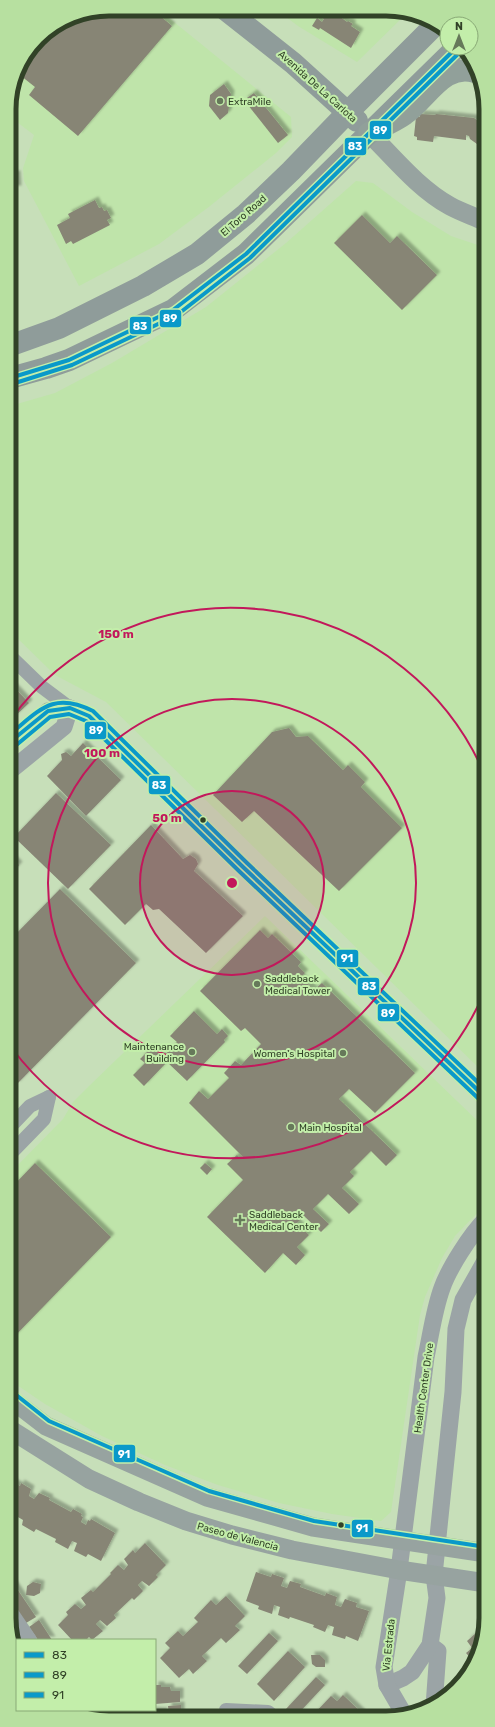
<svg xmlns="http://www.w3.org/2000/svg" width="495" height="1727" viewBox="0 0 495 1727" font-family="Rubik,sans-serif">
<defs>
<filter id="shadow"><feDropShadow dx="3.5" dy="-3.5" stdDeviation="1" flood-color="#0004"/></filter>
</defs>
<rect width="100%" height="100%" fill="#c7dfb9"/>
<g fill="#bfe4aa">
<path d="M109 9H158L291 117 292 137 276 153 210 206 159 244 79 286 24 181 23 168 34 135 9 116V102L17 70 38 38 71 16Z"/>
<path d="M277 10 406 11 408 12 357 62 298 26Z"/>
<path d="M356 181 373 183 412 212 451 236 484 247 485 1074 106 702 55 675 10 631V406L55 393 112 363 206 307 286 243Z"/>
<path d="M265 916 485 1128V1205L455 1236 442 1258 425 1297 420 1315 391 1512 381 1521 332 1514 279 1503 218 1485 165 1465 102 1436 45 1404 11 1381 10 1173 63 1119 73 1102 88 1087Z"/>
</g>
<g fill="#878575" filter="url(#shadow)">
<path d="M109 9H152L172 26 78 136 29 95 35 87 16 72 17 70 34 48 33 47 38 38 71 16Z"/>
<path d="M326 10H331L347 22 348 21 353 24 351 26 360 32 351 48 320 28 319 30 312 26 317 18 322 22 324 19 321 17Z"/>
<path d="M224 84 231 94 228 113 220 120 209 106 210 95Z"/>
<path d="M254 93 288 135 278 143 244 100Z"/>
<path d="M420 114 435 115 436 114 474 118 484 125V149L470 139 469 136 466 135V140L434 136 433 142 417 140V137L414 136 416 117H420Z"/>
<path d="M9 174H17L18 189H9Z"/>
<path d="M95 200 99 208 102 207 104 211 107 210 111 218 107 220 110 225 73 244 71 241 66 244 57 225 70 218 68 214Z"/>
<path d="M362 215 390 243 397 236 437 275 402 310 334 243Z"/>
<path d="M10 683 29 703 10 721Z"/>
<path d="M289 728 296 737 308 736 343 770 348 765 365 782 361 787 402 828 339 891 254 811 242 822 213 795 272 732Z"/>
<path d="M83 743 121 780 86 816 47 776 62 760 61 754 66 752 71 756Z"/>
<path d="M56 793 111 845 68 889 14 837Z"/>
<path d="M151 825 183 859 190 855 196 859 198 864 194 871 243 916 206 953 159 909 153 910 146 904 125 925 89 889Z"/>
<path d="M10 856 19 865 10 875Z"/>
<path d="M60 889 136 963 16 1085 10 1079V940Z"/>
<path d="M260 930 268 938 272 934 301 962 298 966 305 973 301 977 314 990 322 983 415 1073 375 1113 349 1089 339 1099 397 1155 386 1166 371 1151 350 1172 354 1176 342 1188 359 1204 349 1214 328 1194 313 1209 329 1224 321 1232 304 1216 297 1223 309 1235 297 1247 305 1255 296 1265 283 1253 265 1273 207 1217 243 1180 227 1164 237 1155 241 1159 243 1157 189 1103 199 1091 208 1099 229 1078 224 1073 235 1061 241 1065 261 1044 245 1028 241 1031 200 991Z"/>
<path d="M194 1011 217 1034 222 1029 228 1036 224 1040 225 1042 187 1081 167 1062 144 1086 133 1075 145 1063 140 1059 152 1047 163 1057 177 1042 170 1036Z"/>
<path d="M35 1163 111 1237 11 1340 10 1189Z"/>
<path d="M205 1163 212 1169 207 1175 200 1168Z"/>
<path d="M11 1481 20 1486 21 1483 31 1489 29 1496 34 1499 39 1493 50 1498 49 1500 71 1512 73 1509 82 1514 81 1516 83 1517 81 1522 86 1525 88 1520 90 1521 91 1519 115 1533 101 1561 88 1554 86 1557 74 1551 77 1543 72 1541 68 1549 55 1542 56 1539 36 1529 34 1532 22 1525 23 1520 18 1517 15 1521 11 1519Z"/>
<path d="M145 1543 166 1565 156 1575 158 1577 149 1586 142 1581 138 1585 143 1591 134 1600 132 1598 114 1615 116 1618 107 1626 100 1620 96 1624 103 1631 92 1640 89 1637 86 1640H72L58 1625 68 1615 66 1612 75 1604 81 1609 86 1605 81 1598 91 1590 93 1592 111 1574 110 1573 118 1565 124 1570 128 1565 124 1559 133 1550 135 1553Z"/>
<path d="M256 1572 271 1577 272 1574 284 1578 281 1586 287 1588 290 1581 301 1584 300 1587 325 1596 326 1593 337 1597 335 1605 341 1607 345 1599 357 1603 356 1607 369 1611 358 1641 346 1636 345 1639 332 1635 334 1627 328 1625 325 1632 313 1627 314 1625 290 1617 289 1619 278 1615 280 1607 274 1605 272 1614 258 1609 259 1606 246 1601Z"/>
<path d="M11 1580 36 1617 26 1623 11 1601Z"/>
<path d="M33 1582 41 1584 40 1593 34 1596 26 1595 27 1586Z"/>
<path d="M226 1596 245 1616 235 1626 240 1630 226 1643 221 1638 202 1656 207 1661 193 1674 189 1669 179 1678 160 1658 170 1648 165 1643 178 1631 183 1636 198 1622 194 1618 211 1600 216 1605Z"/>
<path d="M39 1620 52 1640H38L29 1627Z"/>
<path d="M486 1624 479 1656 475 1663 466 1653 472 1648 467 1641Z"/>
<path d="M269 1633 278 1641 247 1674 238 1666Z"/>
<path d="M17 1635 20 1640H17V1649L12 1639Z"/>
<path d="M288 1651 305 1667 274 1701 257 1684Z"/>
<path d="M311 1655H320L325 1660V1667H316L312 1664Z"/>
<path d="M316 1677 325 1685 296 1716H291L285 1710Z"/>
<path d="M155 1685H161V1687H170L171 1691H180V1702L155 1704Z"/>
<path d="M343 1695 362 1713 359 1716H312L331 1696 337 1701Z"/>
<path d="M181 1705V1716H169L168 1706Z"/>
<path d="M133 1710 164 1711V1716H137V1712H133Z"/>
</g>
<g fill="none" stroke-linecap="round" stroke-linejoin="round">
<g stroke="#9ba4a6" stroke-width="14">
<path d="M10 656 42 687 70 708"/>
<path d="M10 1127 30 1106 49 1097"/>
<path d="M10 1154 44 1119 49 1097"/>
<path d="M11 1612 30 1640"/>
<path d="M226 1710 268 1712 273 1716"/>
</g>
<g stroke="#9ba4a6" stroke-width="17">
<path d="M10 742 48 711 70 708 89 716 243 867 485 1097"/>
<path d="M10 771 64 727 70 708"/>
<path d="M430 1645 438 1651 434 1706"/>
<path d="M387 1685 403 1678 412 1672 430 1645 437 1598 434 1575 453 1392 456 1329 463 1300 485 1261"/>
<path d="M405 1716 387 1685 384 1667 399 1570 426 1357C431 1334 434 1310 442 1288 449 1268 471 1234 485 1220"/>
</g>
<g stroke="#97a3a0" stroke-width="19">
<path d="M369 133C394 158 419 189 450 206 461 212 473 216 484 221"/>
<path d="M11 1399 46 1426 207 1497 313 1527 486 1553"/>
<path d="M11 1430 89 1479 139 1502 186 1521 232 1535 292 1550 399 1570 486 1583"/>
</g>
<g stroke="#8f9c9a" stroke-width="22">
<path d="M226 10 293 63 357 121"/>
<path d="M9 346 59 328 143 286 197 254 246 214 291 171 348 112 434 26"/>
<path d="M10 378 46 368 69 360 173 310 246 254 456 48"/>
</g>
<path stroke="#91a09a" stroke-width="22" d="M369 133C381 127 394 122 405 114 427 99 444 62 475 72"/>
<defs>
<g id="bus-1">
<path d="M10 378 69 360 173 310 246 254 456 48"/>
<path d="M10 742 48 711 70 708 89 716 243 867 485 1097"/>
</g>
<g id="bus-2">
<path d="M12 384 72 365 177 315 250 258 460 52"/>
<path d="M14 747 50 717 69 714 86 721 239 871 481 1101"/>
</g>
<g id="bus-3">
<path d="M10 734C40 710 53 691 93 711L247 863 485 1089"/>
<path d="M15 1394 49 1421 209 1491 314 1521 486 1547"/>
</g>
</defs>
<use href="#bus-1" stroke="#c3eeaa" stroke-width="7"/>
<use href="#bus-2" stroke="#c3eeaa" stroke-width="7"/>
<use href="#bus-3" stroke="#c3eeaa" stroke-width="7"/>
<use href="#bus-1" stroke="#0a99c9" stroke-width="4"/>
<use href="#bus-2" stroke="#0a99c9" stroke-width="4"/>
<use href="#bus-3" stroke="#0a99c9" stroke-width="4"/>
</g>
<circle cx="232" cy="883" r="92" fill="#c2185b" fill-opacity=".12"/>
<g fill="none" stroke="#c2185b" stroke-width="2">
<circle cx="232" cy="883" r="92"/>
<circle cx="232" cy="883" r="184"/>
<path d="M484 993A275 275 0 0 1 11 1047M11 719A275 275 0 0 1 484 773"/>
</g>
<g fill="#66795a" stroke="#c3eeaa" stroke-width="1.5">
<circle cx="220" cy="101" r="4"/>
<circle cx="257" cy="984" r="4"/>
<circle cx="192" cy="1052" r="4"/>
<circle cx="343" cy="1053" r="4"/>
<circle cx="291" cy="1127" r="4"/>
<path d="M238 1214h4v4h4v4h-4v4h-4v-4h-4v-4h4z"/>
</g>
<g fill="#314227" stroke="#c3eeaa" stroke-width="1.5">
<circle cx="203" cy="820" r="3.5"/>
<circle cx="341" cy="1525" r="3.5"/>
</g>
<g text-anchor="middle" stroke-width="4" stroke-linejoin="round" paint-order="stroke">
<g font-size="10" fill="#314227" stroke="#c3eeaa">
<text transform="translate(318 86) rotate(42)" y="4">Avenida De La Carlota</text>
<text transform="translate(243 215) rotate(-41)" y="4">El Toro Road</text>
<text transform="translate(423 1388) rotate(-82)" y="4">Health Center Drive</text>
<text transform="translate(238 1536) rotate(15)" y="4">Paseo de Valencia</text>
<text transform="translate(388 1645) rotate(-84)" y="4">Via Estrada</text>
</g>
<g font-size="10" fill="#314227" stroke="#c3eeaa" text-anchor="start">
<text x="228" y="105">ExtraMile</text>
<text x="265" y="982">Saddleback<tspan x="265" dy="12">Medical Tower</tspan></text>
<text x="184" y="1050" text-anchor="end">Maintenance<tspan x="184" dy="12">Building</tspan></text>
<text x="335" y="1057" text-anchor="end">Women's Hospital</text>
<text x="299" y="1131">Main Hospital</text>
<text x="249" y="1218">Saddleback<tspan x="249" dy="12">Medical Center</tspan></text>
</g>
</g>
<path d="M0 0H495V1727H0ZM109 16H386A93 93 0 0 1 479 109V1618A93 93 0 0 1 386 1711H109A93 93 0 0 1 16 1618V109A93 93 0 0 1 109 16Z" fill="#b7e0a0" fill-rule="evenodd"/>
<path fill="none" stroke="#314227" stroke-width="5" d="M109 16H386A93 93 0 0 1 479 109V1618A93 93 0 0 1 386 1711H109A93 93 0 0 1 16 1618V109A93 93 0 0 1 109 16Z"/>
<circle cx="232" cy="883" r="6" fill="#c2185b" stroke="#c3eeaa" stroke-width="2"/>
<g font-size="12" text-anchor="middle" font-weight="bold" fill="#c2185b" stroke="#c3eeaa" stroke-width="4" stroke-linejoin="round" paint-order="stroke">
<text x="116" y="638">150 m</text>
<text x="102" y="757">100 m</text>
<text x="167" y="822">50 m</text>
</g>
<g stroke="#c3eeaa" stroke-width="1.5">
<rect x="369" y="120" width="23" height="20" rx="4" fill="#0a99c9"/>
<rect x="344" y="137" width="23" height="19" rx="4" fill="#0a99c9"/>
<rect x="159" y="309" width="23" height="19" rx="4" fill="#0a99c9"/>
<rect x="129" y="316" width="23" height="19" rx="4" fill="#0a99c9"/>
<rect x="84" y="721" width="23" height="19" rx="4" fill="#0a99c9"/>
<rect x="148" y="775" width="23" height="20" rx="4" fill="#0a99c9"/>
<rect x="336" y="949" width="23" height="19" rx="4" fill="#0a99c9"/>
<rect x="357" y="977" width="23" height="19" rx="4" fill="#0a99c9"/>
<rect x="377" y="1003" width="23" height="19" rx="4" fill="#0a99c9"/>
<rect x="113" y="1444" width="23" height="19" rx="4" fill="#0a99c9"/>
<rect x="351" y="1519" width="23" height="19" rx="4" fill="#0a99c9"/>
</g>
<g font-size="11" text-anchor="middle" font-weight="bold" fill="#fff">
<text x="380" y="134">89</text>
<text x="355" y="150">83</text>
<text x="170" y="322">89</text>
<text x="140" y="330">83</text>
<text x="96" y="734">89</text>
<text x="159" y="789">83</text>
<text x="347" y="962">91</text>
<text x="369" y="990">83</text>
<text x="388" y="1017">89</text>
<text x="124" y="1458">91</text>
<text x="362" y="1532">91</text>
</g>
<rect x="16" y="1639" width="140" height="72" fill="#c3eeaa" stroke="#89a976"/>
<rect x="24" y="1652" width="20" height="6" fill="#0a99c9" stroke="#89a976"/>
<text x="52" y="1659" font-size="12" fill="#314227">83</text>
<rect x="24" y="1672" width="20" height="6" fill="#0a99c9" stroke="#89a976"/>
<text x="52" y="1679" font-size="12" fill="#314227">89</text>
<rect x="24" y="1692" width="20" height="6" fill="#0a99c9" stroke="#89a976"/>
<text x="52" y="1699" font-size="12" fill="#314227">91</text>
<g transform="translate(459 36)"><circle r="19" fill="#c3eeaa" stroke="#89a976"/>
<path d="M0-3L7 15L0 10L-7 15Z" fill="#66795a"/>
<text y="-6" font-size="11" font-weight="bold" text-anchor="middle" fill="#314227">N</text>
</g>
</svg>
